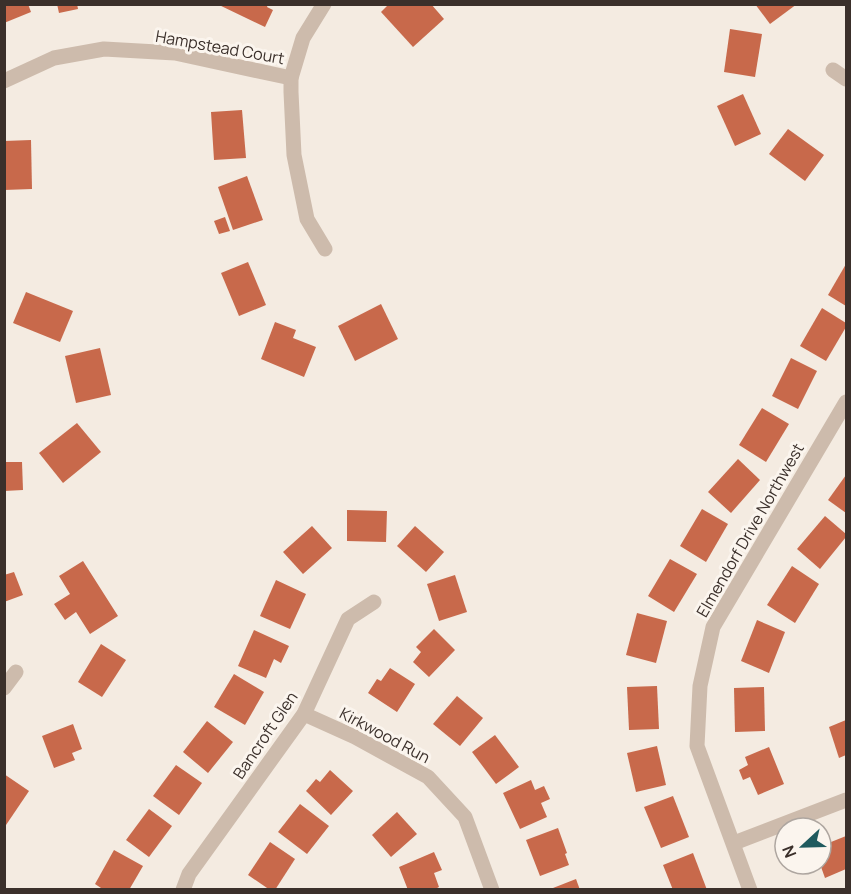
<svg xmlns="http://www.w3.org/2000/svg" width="851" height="894" viewBox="0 0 851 894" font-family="Manrope,sans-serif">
<rect width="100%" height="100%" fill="#f4ebe1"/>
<g fill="#c8694b">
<path d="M4 4H28L31 12 4 23Z"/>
<path d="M57 4H77L78 9 59 13Z"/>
<path d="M217 4H268L267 7 273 10 265 27Z"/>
<path d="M389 4H431L444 19 413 47 381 12Z"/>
<path d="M755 4H797L770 24Z"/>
<path d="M730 29 762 34 755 77 724 72Z"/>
<path d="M743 94 761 134 735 146 717 106Z"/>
<path d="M242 110 246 158 214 160 211 112Z"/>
<path d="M788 129 824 155 805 181 769 154Z"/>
<path d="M31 140 32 189 4 190V141Z"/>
<path d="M247 176 263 220 233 230 218 187Z"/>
<path d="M225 217 230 231 219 234 214 221Z"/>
<path d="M248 262 266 305 239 316 221 273Z"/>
<path d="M846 264V306L828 295Z"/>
<path d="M26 292 73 311 60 342 13 323Z"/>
<path d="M381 304 398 339 355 361 338 326Z"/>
<path d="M822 308 846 323V327L826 361 800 346Z"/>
<path d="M275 322 296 330 293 338 316 347 304 377 261 359Z"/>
<path d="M100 348 111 395 76 403 65 356Z"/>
<path d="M791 358 817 371 798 409 772 396Z"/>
<path d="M762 408 789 424 766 462 739 445Z"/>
<path d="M77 423 101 452 63 483 39 453Z"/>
<path d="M738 459 760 480 731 513 708 492Z"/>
<path d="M4 462H22L23 490 4 491Z"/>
<path d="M846 475V513L828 500Z"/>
<path d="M702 509 728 524 706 562 680 546Z"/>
<path d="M347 510 387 511 386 542 347 541Z"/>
<path d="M825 516 846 534V537L820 569 797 549Z"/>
<path d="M312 526 332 548 303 574 283 552Z"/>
<path d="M415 526 444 552 426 572 397 546Z"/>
<path d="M670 559 697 574 674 612 648 596Z"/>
<path d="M83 561 118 616 90 634 76 612 65 620 54 604 70 594 59 576Z"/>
<path d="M792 566 819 584 795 623 767 605Z"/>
<path d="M14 572 23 595 4 602V575Z"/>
<path d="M455 575 467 612 439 621 427 584Z"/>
<path d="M276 580 306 594 290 629 260 616Z"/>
<path d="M637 613 667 621 656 663 626 655Z"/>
<path d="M757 620 785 632 769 673 741 661Z"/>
<path d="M434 629 455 650 429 677 413 662 421 652 416 647Z"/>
<path d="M254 630 289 646 281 663 274 659 266 678 238 666Z"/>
<path d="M101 644 126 660 102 697 78 682Z"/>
<path d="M390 668 415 684 397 712 368 693 377 679 381 681Z"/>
<path d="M234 674 264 692 245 725 214 707Z"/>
<path d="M657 686 659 729 629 730 627 687Z"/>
<path d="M764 687 765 731 735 732 734 688Z"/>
<path d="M457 696 483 718 460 746 433 724Z"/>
<path d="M846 720V755L839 758 829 727Z"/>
<path d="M207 721 233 742 208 773 183 752Z"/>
<path d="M73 724 82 749 72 753 75 760 54 768 42 736Z"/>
<path d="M495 735 519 767 496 784 472 752Z"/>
<path d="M657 746 666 785 636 792 627 753Z"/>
<path d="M769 747 784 784 758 795 750 777 743 780 739 770 748 765 745 757Z"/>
<path d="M176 765 202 783 179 815 153 796Z"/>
<path d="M330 770 353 791 331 815 306 791 316 779 320 782Z"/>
<path d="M4 774 29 791 4 828Z"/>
<path d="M531 780 535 790 544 786 550 799 541 803 547 817 520 829 503 793Z"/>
<path d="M673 796 689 837 661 848 644 807Z"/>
<path d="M300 804 329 826 307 854 278 832Z"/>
<path d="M149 809 172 826 149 857 126 840Z"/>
<path d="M397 812 417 834 391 857 372 835Z"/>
<path d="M558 828 567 853 565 854 569 865 540 876 526 840Z"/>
<path d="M846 836V869L825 878 820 864 821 846Z"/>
<path d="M270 842 295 859 275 890H270L248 875Z"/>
<path d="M114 850 143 866 129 890H104L95 884Z"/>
<path d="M434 852 442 870 434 873 439 887 433 890H408L399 867Z"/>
<path d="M693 853 707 890H673L663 865Z"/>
<path d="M576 879 580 890H553V888Z"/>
</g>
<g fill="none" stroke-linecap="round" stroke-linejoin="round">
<g stroke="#cdbbac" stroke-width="15">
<path d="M324 4 303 38 291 78V92L294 155 307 219 325 249"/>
<path d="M833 70 846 79"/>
<path d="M4 81 54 58 104 49 175 53 291 78"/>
<path d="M4 688 16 672"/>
<path d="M304 714 355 737 428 777 465 817 492 890"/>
<path d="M734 843 846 800"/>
<path d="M183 890 189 874 304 714 348 619 374 602"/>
<path d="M750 890 697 746 700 686 713 627 846 402"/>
</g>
</g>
<g text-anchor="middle" stroke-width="6" stroke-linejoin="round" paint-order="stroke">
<g font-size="16" fill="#3b302b" stroke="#fbf5ee">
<text transform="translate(220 47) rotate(10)" y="6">Hampstead Court</text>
<text transform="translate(750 530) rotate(-60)" y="6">Elmendorf Drive Northwest</text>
<text transform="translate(265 735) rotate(-56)" y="6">Bancroft Glen</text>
<text transform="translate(385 735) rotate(28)" y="6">Kirkwood Run</text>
</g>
</g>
<rect width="851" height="894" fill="none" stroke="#3b302b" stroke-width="12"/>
<g transform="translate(803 846) rotate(248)"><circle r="28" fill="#fbf5ee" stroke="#aea6a0" stroke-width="1.5"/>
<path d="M0-4.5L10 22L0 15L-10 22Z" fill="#1f5a5e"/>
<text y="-9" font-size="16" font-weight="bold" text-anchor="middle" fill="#3b302b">N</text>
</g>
</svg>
